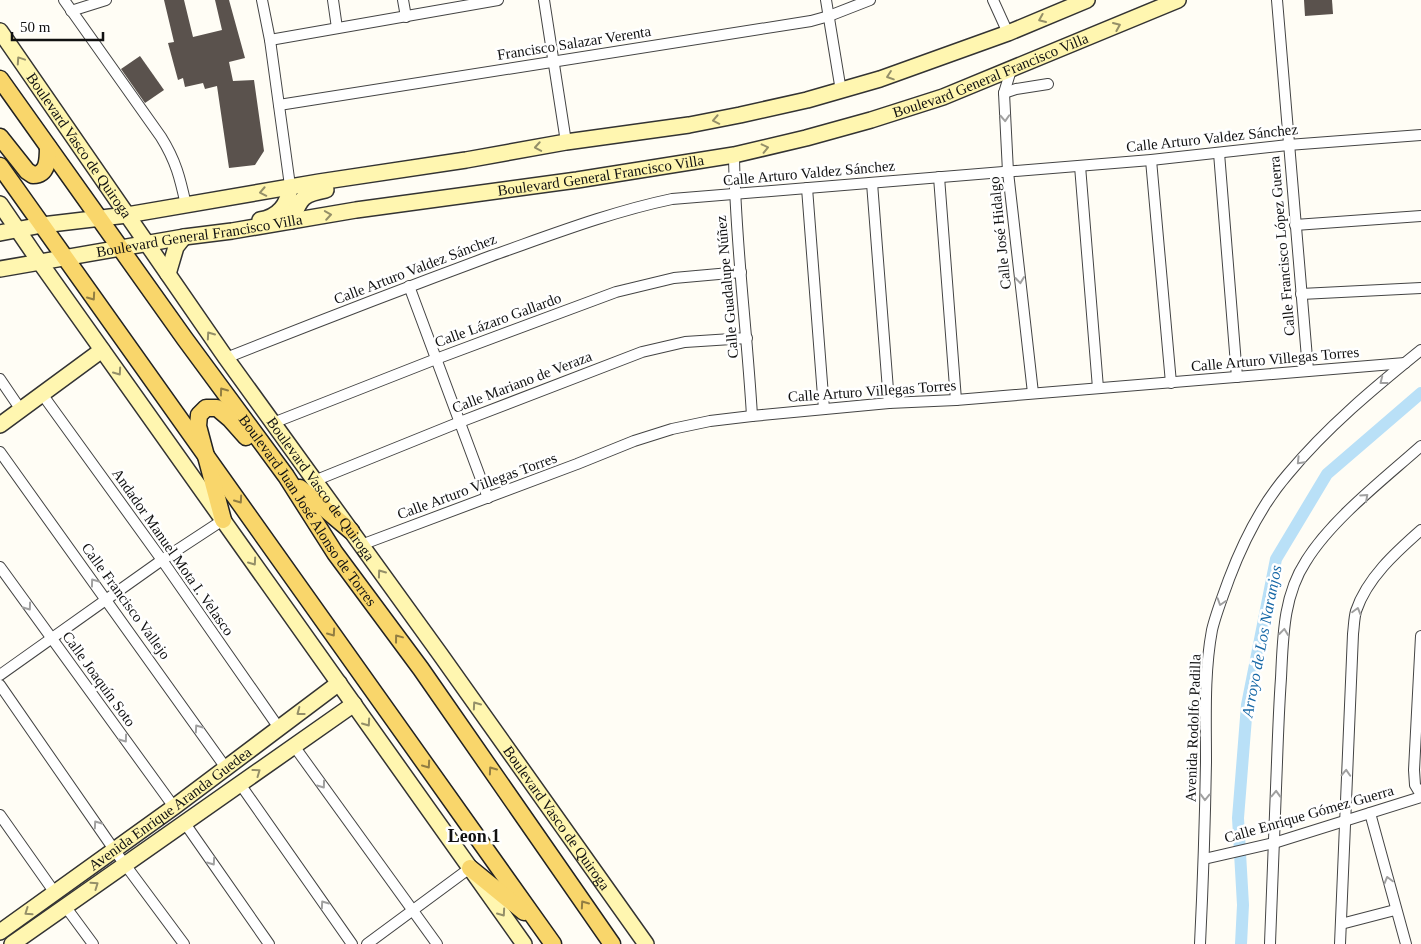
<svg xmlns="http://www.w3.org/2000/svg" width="1421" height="944" viewBox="0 0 1421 944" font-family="Georgia,serif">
<rect width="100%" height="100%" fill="#fffdf5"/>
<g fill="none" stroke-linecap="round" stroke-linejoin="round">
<path stroke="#b9e0f7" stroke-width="12" d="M1241 944 1243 905 1238 818 1247 705 1276 559 1327 474 1421 393"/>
</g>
<g fill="#5a524d">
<path d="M164 0H184L193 37 222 30 215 0H229L245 58 229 62 233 81 254 80 264 151 255 165 229 168 217 86 205 89 203 83 185 87 183 78 178 80 168 43 174 42Z"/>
<path d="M1304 0H1332L1333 14 1305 16Z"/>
<path d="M140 56 164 90 145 103 121 69Z"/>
</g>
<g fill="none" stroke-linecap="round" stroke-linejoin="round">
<defs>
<g id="street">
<path d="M64 0 161 137C176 161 180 178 186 205"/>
<path d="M262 0 270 40 291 193"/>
<path d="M333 0 337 28"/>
<path d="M403 0 406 17"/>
<path d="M544 0 566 142"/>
<path d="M826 0 841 91"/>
<path d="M993 0 1008 33"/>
<path d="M1277 0 1308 370"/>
<path d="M71 11 106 0"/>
<path d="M270 40 498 0"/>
<path d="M1011 70 1004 93 1008 172 1033 393"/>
<path d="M1004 93 1016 89 1048 84"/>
<path d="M279 105 811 21 829 16 870 0"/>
<path d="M1219 153 1237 377"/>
<path d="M734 155C735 242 747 329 752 416"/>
<path d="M1151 160 1171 383"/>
<path d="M1080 166 1098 388"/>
<path d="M939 177 956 400"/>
<path d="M872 183 889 403"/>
<path d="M807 188 824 409"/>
<path d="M1295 225 1421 216"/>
<path d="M409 286 488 498"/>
<path d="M1301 294 1421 288"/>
<path d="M226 358C314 323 402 289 491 256 551 235 610 212 672 199L1151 160 1288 145 1421 135"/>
<path d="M0 379 21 410"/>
<path d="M42 394 162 560 279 728"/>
<path d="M273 423 436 359 616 292 674 278 741 272"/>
<path d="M0 452 226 768"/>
<path d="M314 481 460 422 642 352 685 342 747 338"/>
<path d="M361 545 577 464 634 441 672 429 710 421 752 416 889 403 956 400 1405 363"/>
<path d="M0 567 174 807"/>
<path d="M1421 636 1414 770 1415 785 1421 795"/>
<path d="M0 675 162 560 223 520"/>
<path d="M0 685 115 851 184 944"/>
<path d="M294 746 437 944"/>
<path d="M240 784 352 944"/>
<path d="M1370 813 1406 944"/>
<path d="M0 815 55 893"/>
<path d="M184 822 269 944"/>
<path d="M1204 859 1274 843 1421 797"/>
<path d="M65 906 93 944"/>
<path d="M1341 924 1395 910"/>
<path d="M367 944 470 868"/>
<path d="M1200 944C1203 883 1205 823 1206 762 1206 718 1204 673 1212 630 1216 613 1223 596 1229 579 1243 542 1262 504 1288 474 1327 427 1374 388 1421 350"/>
<path d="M1270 944C1272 883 1275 822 1277 762 1278 734 1279 706 1281 678 1283 638 1283 596 1306 561 1332 519 1384 479 1421 446"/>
<path d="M1340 944 1353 634C1354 626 1354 618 1356 611 1367 578 1396 552 1421 530"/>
</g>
<g id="secondary">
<path id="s1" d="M0 31 226 358 440 654 646 944"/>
<path d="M0 204 39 261 524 944"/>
<path d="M260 220C278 217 288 205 290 187"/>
<path d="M291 221C301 199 300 195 326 190"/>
<path d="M0 233 42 225 127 215 319 182 466 160 566 142 689 125 740 115 807 100 880 79 1008 33 1087 0"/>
<path id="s2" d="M0 269 184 237 232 231 356 210 577 180 734 155 806 138 871 120 943 97 1178 0"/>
<path d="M168 274 176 247 184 237"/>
<path d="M0 425 102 350"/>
<path id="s3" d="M0 932 174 807 339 683"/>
<path d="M12 944 354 704"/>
</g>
<g id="primary">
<path id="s4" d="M0 79 185 339 286 476 335 553 421 669 612 944"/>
<path d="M0 137 27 171 33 175C48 175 48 159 48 147"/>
<path d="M0 166 553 944"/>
<path d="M300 488 351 531"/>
<path d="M223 520 198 426 199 415 206 408H217L230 419 246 437"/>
<path d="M470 868 524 912"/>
</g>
</defs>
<use href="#street" stroke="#444" stroke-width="12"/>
<use href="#secondary" stroke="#333" stroke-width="18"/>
<use href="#primary" stroke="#222" stroke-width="19"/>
<use href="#street" stroke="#fff" stroke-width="10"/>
<use href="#secondary" stroke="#fff6b0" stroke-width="15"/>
<use href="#primary" stroke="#f9d66b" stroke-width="16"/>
</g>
<defs><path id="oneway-chevron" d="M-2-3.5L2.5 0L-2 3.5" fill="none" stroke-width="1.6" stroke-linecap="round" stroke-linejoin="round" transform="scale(1.25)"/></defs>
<g stroke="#948f68">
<use href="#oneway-chevron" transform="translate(1042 19) rotate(157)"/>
<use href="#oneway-chevron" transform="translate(1117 26) rotate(-23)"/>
<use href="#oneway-chevron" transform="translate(20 60) rotate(-124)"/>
<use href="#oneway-chevron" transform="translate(890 76) rotate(161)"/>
<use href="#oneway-chevron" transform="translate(716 120) rotate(169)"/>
<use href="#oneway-chevron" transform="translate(538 147) rotate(170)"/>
<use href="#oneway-chevron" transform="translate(765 148) rotate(-13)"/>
<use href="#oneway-chevron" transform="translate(263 192) rotate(169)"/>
<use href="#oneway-chevron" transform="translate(328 215) rotate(-9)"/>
<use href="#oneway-chevron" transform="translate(210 335) rotate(-125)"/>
<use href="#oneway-chevron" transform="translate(118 372) rotate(55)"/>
<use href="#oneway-chevron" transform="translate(253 562) rotate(55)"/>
<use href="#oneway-chevron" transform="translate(381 573) rotate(-126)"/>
<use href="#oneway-chevron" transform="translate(476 705) rotate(-125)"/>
<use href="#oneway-chevron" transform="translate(300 712) rotate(143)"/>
<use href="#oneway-chevron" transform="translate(367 723) rotate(55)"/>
<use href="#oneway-chevron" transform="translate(257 772) rotate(-36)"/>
<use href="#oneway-chevron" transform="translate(95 885) rotate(-35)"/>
<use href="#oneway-chevron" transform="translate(28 912) rotate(145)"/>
<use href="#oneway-chevron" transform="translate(502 913) rotate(55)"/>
</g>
<g stroke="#a0a0a0">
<use href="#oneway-chevron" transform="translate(1005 118) rotate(87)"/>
<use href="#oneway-chevron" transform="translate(1020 280) rotate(84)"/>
<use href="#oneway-chevron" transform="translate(1383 381) rotate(142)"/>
<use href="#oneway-chevron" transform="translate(1300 461) rotate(134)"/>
<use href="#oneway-chevron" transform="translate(1365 497) rotate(-42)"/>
<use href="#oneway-chevron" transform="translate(94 582) rotate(-126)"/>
<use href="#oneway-chevron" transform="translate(1221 602) rotate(108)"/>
<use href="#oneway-chevron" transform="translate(28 607) rotate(54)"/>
<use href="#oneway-chevron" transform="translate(1357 611) rotate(-74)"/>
<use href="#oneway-chevron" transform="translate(1284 632) rotate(-83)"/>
<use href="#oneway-chevron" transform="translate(198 728) rotate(-125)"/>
<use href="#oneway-chevron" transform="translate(124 739) rotate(54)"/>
<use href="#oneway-chevron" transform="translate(1346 773) rotate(-87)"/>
<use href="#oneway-chevron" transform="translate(322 785) rotate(54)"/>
<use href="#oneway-chevron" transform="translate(1276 794) rotate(-88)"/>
<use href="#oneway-chevron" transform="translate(1205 797) rotate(91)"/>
<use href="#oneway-chevron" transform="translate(97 824) rotate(-125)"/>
<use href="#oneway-chevron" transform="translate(212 862) rotate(55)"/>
<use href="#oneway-chevron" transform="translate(1388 880) rotate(-105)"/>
<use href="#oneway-chevron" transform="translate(324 904) rotate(-125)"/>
</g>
<g stroke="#917d42">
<use href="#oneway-chevron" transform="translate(92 297) rotate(55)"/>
<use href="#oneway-chevron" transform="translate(223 391) rotate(-126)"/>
<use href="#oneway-chevron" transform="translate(239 500) rotate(55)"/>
<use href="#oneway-chevron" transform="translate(332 633) rotate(55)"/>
<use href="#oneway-chevron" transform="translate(398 638) rotate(-127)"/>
<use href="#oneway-chevron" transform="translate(427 765) rotate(55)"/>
<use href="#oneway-chevron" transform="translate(492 770) rotate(-125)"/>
<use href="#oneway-chevron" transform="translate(584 904) rotate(-125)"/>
</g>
<g text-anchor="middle" stroke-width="5" stroke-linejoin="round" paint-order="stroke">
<g font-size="15" fill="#111" stroke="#fff">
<text transform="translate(574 43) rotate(-9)" y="5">Francisco Salazar Verenta</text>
<text dy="5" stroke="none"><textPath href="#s2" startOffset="1012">Boulevard General Francisco Villa</textPath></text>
<text transform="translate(1212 138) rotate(-6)" y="5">Calle Arturo Valdez Sánchez</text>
<text dy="5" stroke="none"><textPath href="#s1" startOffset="139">Boulevard Vasco de Quiroga</textPath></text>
<text transform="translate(809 173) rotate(-5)" y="5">Calle Arturo Valdez Sánchez</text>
<text dy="5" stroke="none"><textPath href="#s2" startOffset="608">Boulevard General Francisco Villa</textPath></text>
<text transform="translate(1000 233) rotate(-96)" y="5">Calle José Hidalgo</text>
<text dy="5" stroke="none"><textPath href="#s2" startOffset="202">Boulevard General Francisco Villa</textPath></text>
<text transform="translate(1282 246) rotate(-95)" y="5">Calle Francisco López Guerra</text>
<text transform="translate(415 269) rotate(-21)" y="5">Calle Arturo Valdez Sánchez</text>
<text transform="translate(727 287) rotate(-95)" y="5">Calle Guadalupe Núñez</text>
<text transform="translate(498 320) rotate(-20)" y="5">Calle Lázaro Gallardo</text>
<text transform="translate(1275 359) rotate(-5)" y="5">Calle Arturo Villegas Torres</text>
<text transform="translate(522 382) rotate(-21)" y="5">Calle Mariano de Veraza</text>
<text transform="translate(872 391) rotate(-4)" y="5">Calle Arturo Villegas Torres</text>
<text transform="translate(477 486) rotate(-20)" y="5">Calle Arturo Villegas Torres</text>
<text dy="5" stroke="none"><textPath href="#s1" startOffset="559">Boulevard Vasco de Quiroga</textPath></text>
<text dy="5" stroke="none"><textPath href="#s4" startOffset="530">Boulevard Juan José Alonso de Torres</textPath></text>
<text transform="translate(173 552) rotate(55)" y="5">Andador Manuel Mota I. Velasco</text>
<text transform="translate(126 601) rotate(54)" y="5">Calle Francisco Vallejo</text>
<text transform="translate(99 679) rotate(54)" y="5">Calle Joaquín Soto</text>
<text transform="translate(1193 728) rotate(-88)" y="5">Avenida Rodolfo Padilla</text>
<text dy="5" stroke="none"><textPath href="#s3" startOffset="210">Avenida Enrique Aranda Guedea</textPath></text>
<text transform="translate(1309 814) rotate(-16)" y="5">Calle Enrique Gómez Guerra</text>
<text dy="5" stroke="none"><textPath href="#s1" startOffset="964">Boulevard Vasco de Quiroga</textPath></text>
</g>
<g font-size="16" font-style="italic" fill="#1768a6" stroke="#fff">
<text transform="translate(1261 641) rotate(-79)" y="6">Arroyo de Los Naranjos</text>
</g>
<g font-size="18" font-weight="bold" fill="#111" stroke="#fff">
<text x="474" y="842">Leon 1</text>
</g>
</g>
<path d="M12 32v8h91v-8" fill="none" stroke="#111111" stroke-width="2.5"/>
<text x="20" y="32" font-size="15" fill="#111111" stroke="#ffffff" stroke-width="4" paint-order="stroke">50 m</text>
</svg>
